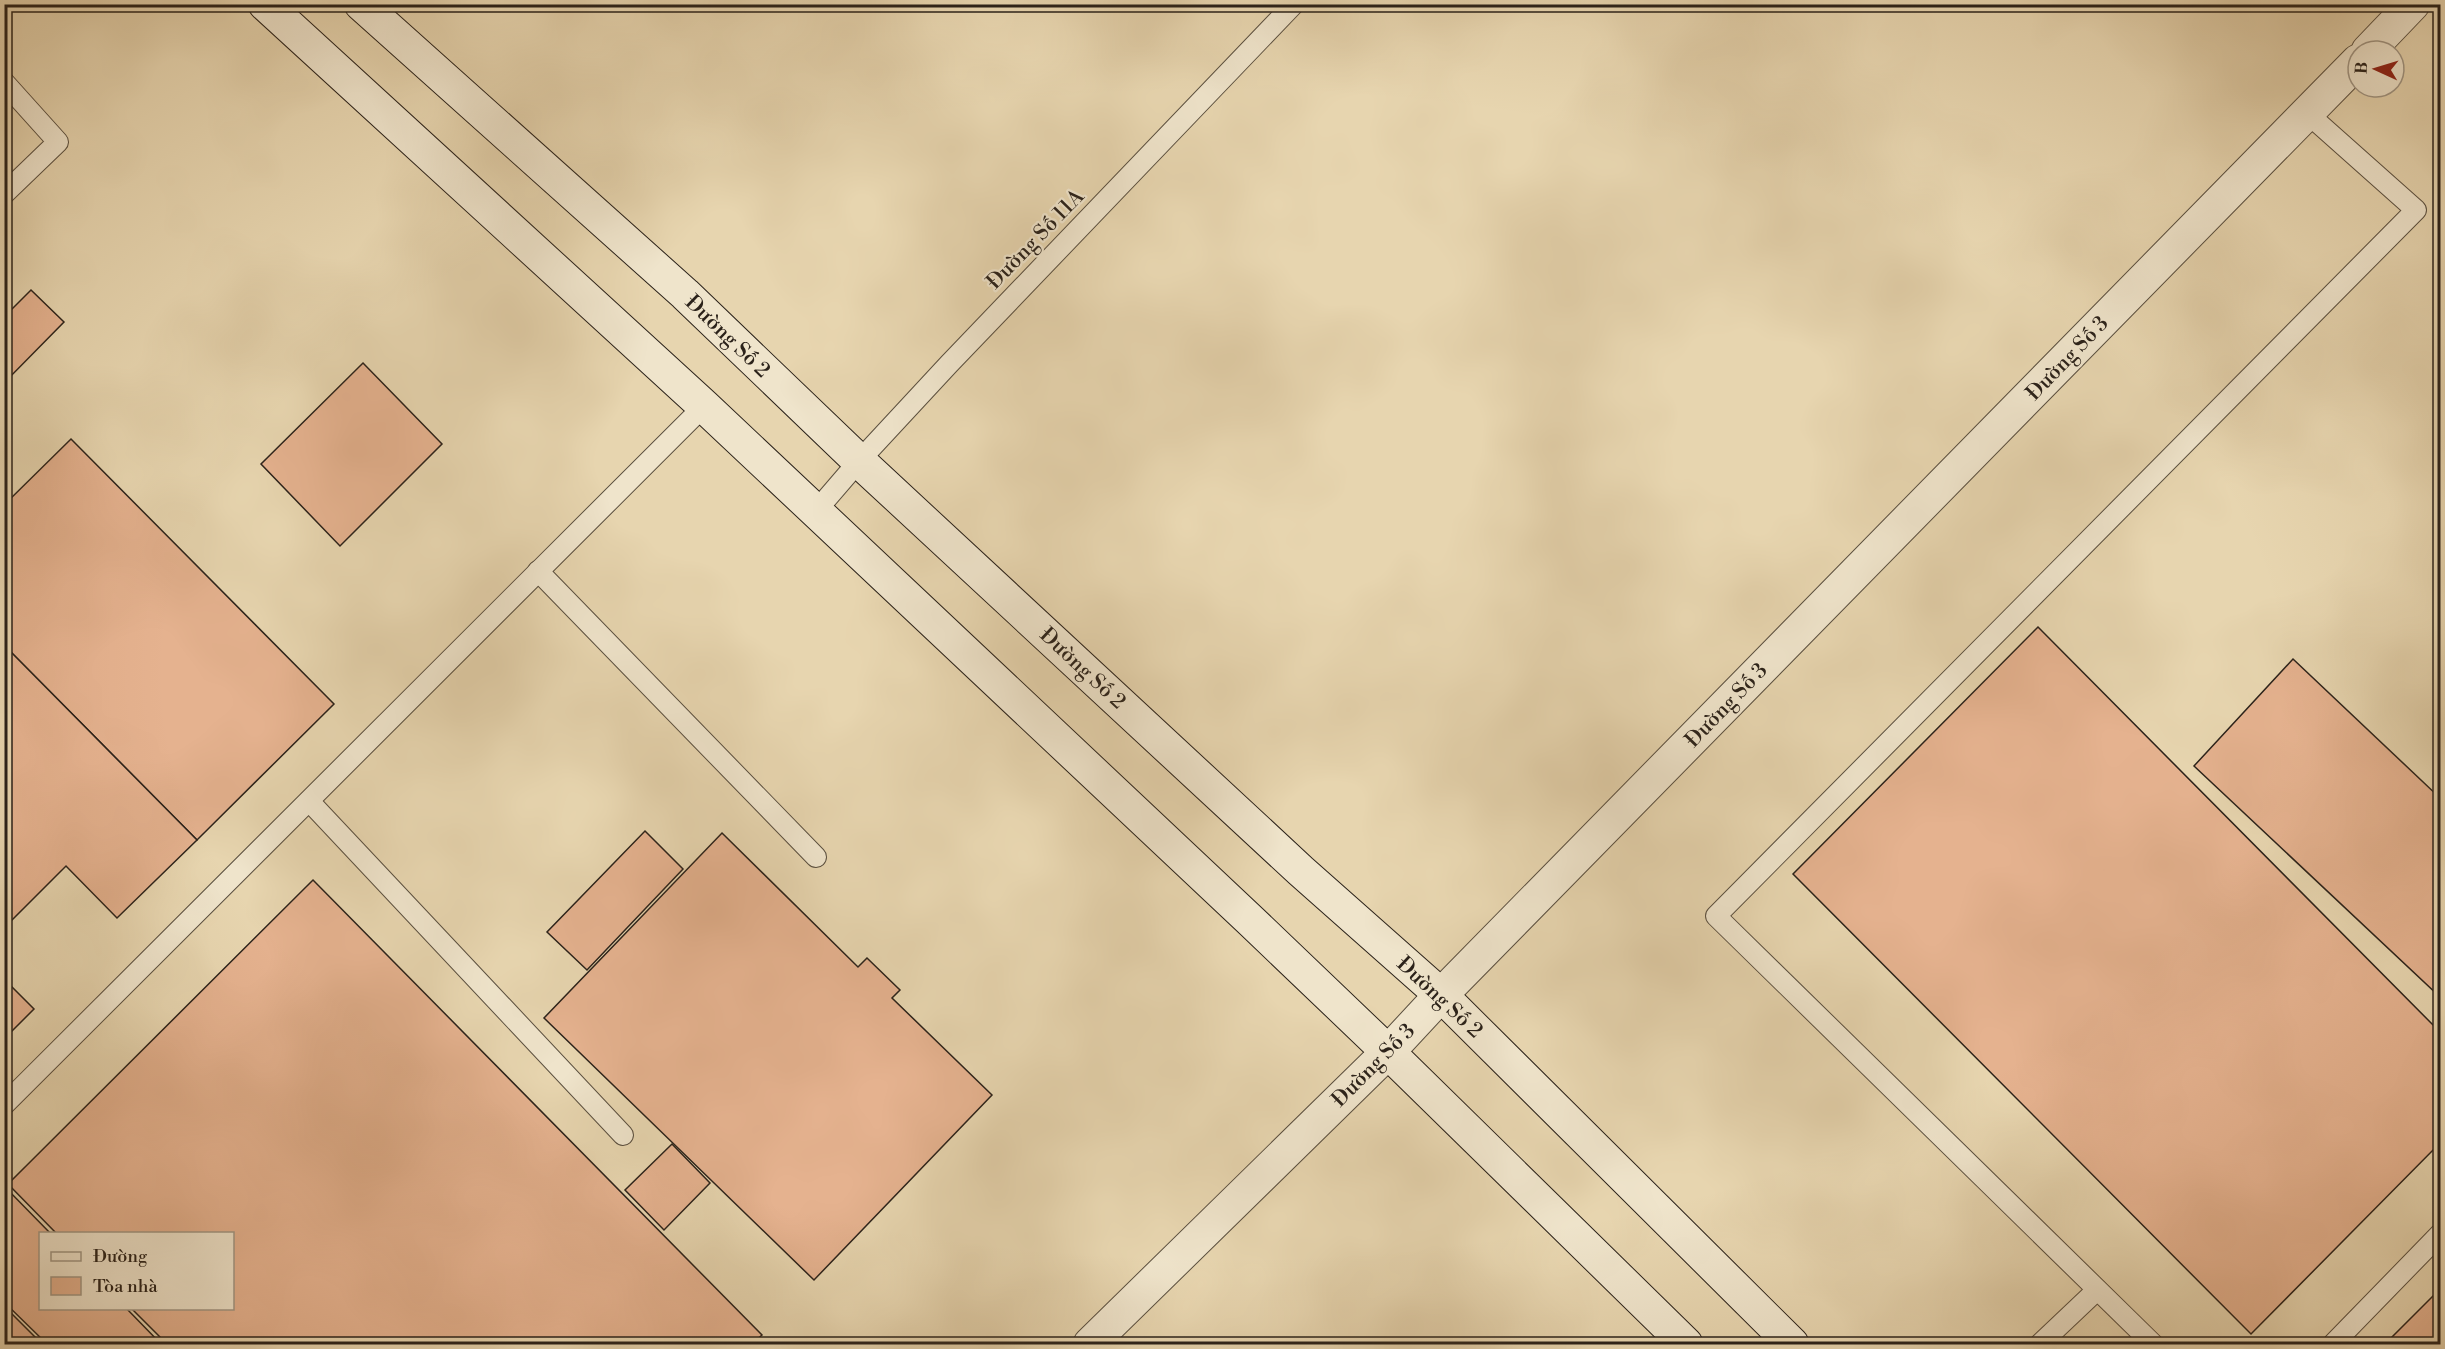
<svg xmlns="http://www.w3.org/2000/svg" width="2445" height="1349" viewBox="0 0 2445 1349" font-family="'Libre Bodoni',serif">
<rect width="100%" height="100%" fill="#e7d5af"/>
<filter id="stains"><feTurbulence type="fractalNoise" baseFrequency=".00333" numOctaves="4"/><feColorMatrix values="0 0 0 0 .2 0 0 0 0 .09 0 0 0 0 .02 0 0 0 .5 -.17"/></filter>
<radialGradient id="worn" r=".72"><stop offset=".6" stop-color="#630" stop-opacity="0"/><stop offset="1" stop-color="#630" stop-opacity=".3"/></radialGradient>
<g fill="#e5b28f" stroke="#2b221a" stroke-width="1.5">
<path d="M31 290 64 322 4 383V317Z"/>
<path d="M363 363 442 444 340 546 261 464Z"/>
<path d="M71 439 334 704 197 840 4 645V505Z"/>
<path d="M2038 627 2440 1032V1143L2251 1334 1793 874Z"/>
<path d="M4 645 197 840 117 918 66 866 9 923 4 919Z"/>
<path d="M2293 659 2440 798V997L2194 766Z"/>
<path d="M645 831 683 869 587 970 547 932Z"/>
<path d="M722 833 858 967 867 958 900 990 892 998 992 1095 814 1280 544 1018Z"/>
<path d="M313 880 762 1335 752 1344H167L131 1308H232V1234H57L8 1184Z"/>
<path d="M4 979 34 1009 4 1039Z"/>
<path d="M672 1144 710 1183 664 1230 625 1190Z"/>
<path d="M6 1188 51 1234H40V1308H126L161 1344H47L4 1302Z"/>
<path d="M2440 1289V1344H2385Z"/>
<path d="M4 1306 42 1344H4Z"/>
</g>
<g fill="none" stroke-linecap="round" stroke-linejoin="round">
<defs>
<g id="lane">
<path d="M4 82 58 142 4 194"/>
<path d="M816 511 859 461 949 364 1294 4"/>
<path d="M538 571 816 857"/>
<path d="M309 801 623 1135"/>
<path d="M4 1105 704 406"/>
<path d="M2040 1344 2097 1290"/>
<path d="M2153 1344 1716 916 2416 210 2307 113"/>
<path d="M2333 1344 2440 1234"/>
</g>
<g id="street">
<path d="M2368 51 2413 4"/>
<path d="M1090 1344 1388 1052 1441 995 2358 61"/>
</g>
<g id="secondary">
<path d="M265 4 704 406 1251 921 1388 1052 1686 1344"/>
<path d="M361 4 685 294 859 461 1301 871 1441 995 1792 1344"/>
</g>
</defs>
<use href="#lane" stroke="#5a4f3f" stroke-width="22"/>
<use href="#street" stroke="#5a4f3f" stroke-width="35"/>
<use href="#secondary" stroke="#2b221a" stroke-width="35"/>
<use href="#lane" stroke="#efe4cb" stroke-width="20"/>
<use href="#street" stroke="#efe4cb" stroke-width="33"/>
<use href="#secondary" stroke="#efe4cb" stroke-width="33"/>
</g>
<g text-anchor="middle" stroke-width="4.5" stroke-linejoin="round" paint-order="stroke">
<g font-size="21" fill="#2b221a" stroke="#efe4cb">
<text transform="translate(1035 239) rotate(-46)" y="7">Đường Số 11A</text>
<text transform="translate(728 336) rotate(44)" y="7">Đường Số 2</text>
<text transform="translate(2067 358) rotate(-46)" y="7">Đường Số 3</text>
<text transform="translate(1083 668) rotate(43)" y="7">Đường Số 2</text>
<text transform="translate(1726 705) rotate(-46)" y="7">Đường Số 3</text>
<text transform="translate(1440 997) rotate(43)" y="7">Đường Số 2</text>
<text transform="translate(1373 1065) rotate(-45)" y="7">Đường Số 3</text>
</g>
</g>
<rect width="2445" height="1349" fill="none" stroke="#e7d5af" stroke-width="24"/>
<rect x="6" y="6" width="2433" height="1337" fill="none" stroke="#2b221a" stroke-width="3"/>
<rect x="12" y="12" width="2421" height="1325" fill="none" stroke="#2b221a" stroke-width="1.5"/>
<rect x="39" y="1232" width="195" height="78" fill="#efe4cb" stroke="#a19684" stroke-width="1.5"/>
<rect x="51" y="1252" width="30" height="9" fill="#efe4cb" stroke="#a19684" stroke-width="1.5"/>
<text x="93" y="1262" font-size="18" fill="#2b221a">Đường</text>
<rect x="51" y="1277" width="30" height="18" fill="#e5b28f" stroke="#a19684" stroke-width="1.5"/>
<text x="93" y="1292" font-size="18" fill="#2b221a">Tòa nhà</text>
<g transform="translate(2376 69) rotate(274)"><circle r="28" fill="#efe4cb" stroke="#a19684" stroke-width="1.5"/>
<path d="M0-4.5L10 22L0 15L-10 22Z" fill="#8f2418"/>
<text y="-9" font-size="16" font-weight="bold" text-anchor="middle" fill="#2b221a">B</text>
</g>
<rect width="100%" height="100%" filter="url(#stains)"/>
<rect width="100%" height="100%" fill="url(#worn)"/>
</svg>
